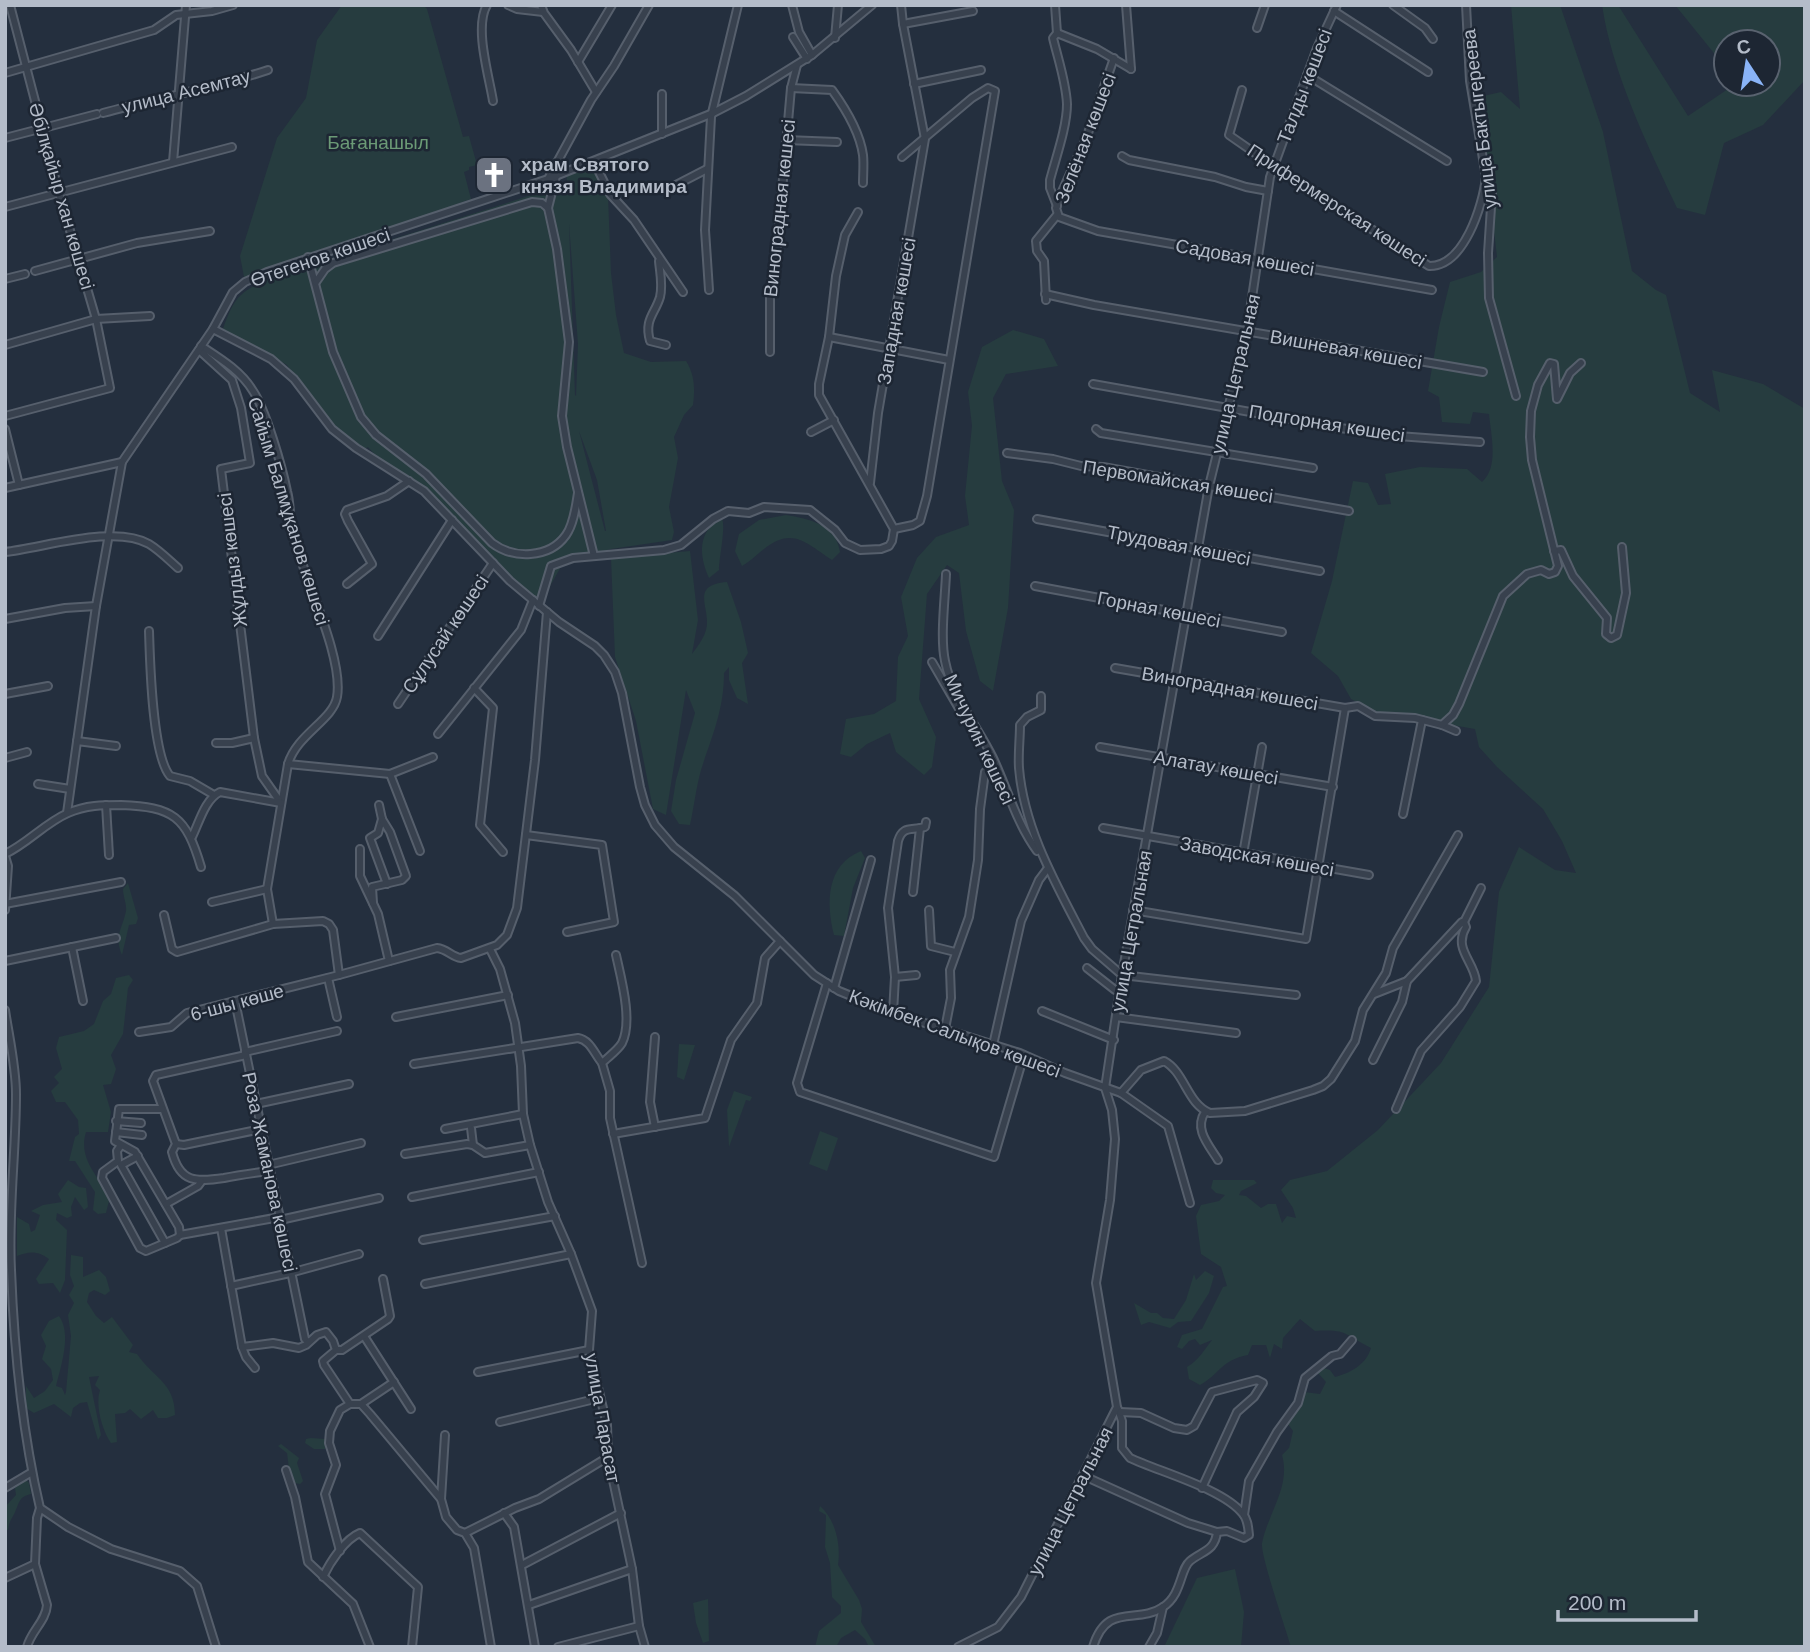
<svg xmlns="http://www.w3.org/2000/svg" width="1810" height="1652" viewBox="0 0 1810 1652" font-family="Arial,sans-serif">
<rect width="100%" height="100%" fill="#242f3e"/>
<g fill="#263c3f" fill-rule="evenodd">
<path d="M342 5H423L427 9 463 137 469 136 477 165 469 167V170L464 172 471 199 245 282 240 256 277 138 306 98 317 40Z"/>
<path d="M1511 5H1560L1603 132 1632 271 1656 290 1666 295 1690 393 1720 412 1712 370 1763 384 1805 409V1647H1291C1286 1630 1260 1554 1262 1543 1268 1513 1291 1486 1282 1455L1289 1448 1293 1431 1288 1424 1304 1392 1320 1394 1326 1382 1318 1373 1321 1367 1330 1370 1335 1377C1350 1373 1366 1365 1371 1348 1344 1335 1349 1329 1315 1331L1300 1319 1283 1338 1282 1349 1274 1344 1270 1358 1266 1345H1252L1248 1355C1221 1360 1220 1374 1200 1385L1189 1379 1187 1367C1199 1360 1204 1350 1212 1340L1200 1345 1195 1339 1189 1341 1182 1349 1177 1347 1182 1335 1202 1329 1223 1287 1227 1286 1221 1267 1201 1254 1196 1216 1201 1205 1219 1201 1225 1195 1216 1193 1211 1188 1213 1180H1254L1257 1183 1241 1191 1239 1195 1246 1196 1261 1208 1268 1204H1276L1282 1223 1287 1216 1296 1218 1293 1208 1281 1190 1290 1180 1327 1171 1378 1130 1441 1063 1489 987 1499 892 1519 847 1555 870 1576 873 1562 841 1543 809 1497 767 1479 747 1475 729 1376 712 1351 699 1338 676 1311 653 1332 581 1353 481 1368 483 1378 505 1391 504 1385 474 1420 467 1467 469 1482 482C1499 467 1491 435 1489 414L1473 412 1470 424 1442 422 1439 397 1428 391 1439 327 1450 282 1481 272 1497 257 1479 97 1501 92 1520 109Z"/>
<path d="M1602 5H1618L1688 116 1728 89 1730 84H1768V42H1726V68L1675 5H1805V80L1763 125 1724 143 1705 215 1677 208C1648 146 1612 73 1602 5Z"/>
<path d="M590 166 595 170 608 196 611 273 616 315 624 353 651 362 686 361C695 375 695 390 693 405L684 415 674 437 678 458 669 507 674 532 672 540 611 549 563 563 539 606 452 514 386 467 368 447 361 451 317 409 287 365 223 329C235 295 240 292 273 277L557 187 568 189 566 173ZM569 223 578 344 576 396 575 395ZM579 431 597 480 606 531H605Z"/>
<path d="M1013 330 1044 339 1058 366 1006 374 993 398 1002 481 1014 510 1008 608 993 691 980 681 966 631 959 573 947 565 927 594 919 699 936 737 932 767 924 775 896 752 890 733 867 744 851 757 840 754 846 719 874 714 896 701 898 657 908 636 901 597 917 558 936 537 969 525 965 496 972 426 968 392 982 347Z"/>
<path d="M786 515C809 519 836 524 840 552L832 560C807 544 793 526 764 549 756 555 751 561 742 566L735 551 739 534 759 520Z"/>
<path d="M722 519C726 527 719 558 719 570L709 578C699 556 697 530 722 519Z"/>
<path d="M690 551 698 620 692 654C696 649 704 638 706 630 712 609 688 585 727 582L741 622 748 653 742 663 748 704 737 698 729 680V667L724 673C724 710 712 736 701 770 696 788 694 807 690 825L679 824 671 811 676 780 695 713 686 690 666 815 653 809 636 721 615 657 611 558Z"/>
<path d="M861 851 865 858 853 888 844 936 834 935C826 903 826 865 861 851Z"/>
<path d="M128 883 138 918 136 924 129 925 122 955C114 935 122 930 126 911 127 904 123 897 123 889Z"/>
<path d="M129 975 133 980 128 988 123 1034 111 1055 116 1069 111 1084 103 1085 111 1112 108 1132H86C78 1158 97 1175 110 1197L106 1213 98 1214 93 1210 95 1192 75 1161H69L75 1137 79 1134 78 1120 65 1102H56L51 1091 59 1083 54 1077 62 1069 56 1048 59 1037 84 1031 94 1024 103 1001 111 994 116 978Z"/>
<path d="M679 1044 695 1045 684 1080 677 1077Z"/>
<path d="M734 1091 752 1097 750 1101 746 1100 729 1147 727 1110Z"/>
<path d="M820 1131 838 1138 827 1171 809 1164Z"/>
<path d="M68 1180 79 1187 86 1188 88 1207 84 1210 75 1197 71 1207 72 1216 67 1218 57 1213 56 1220 67 1230 65 1280 60 1293 53 1283 39 1284 36 1279 49 1259C38 1251 30 1251 17 1256V1217L29 1224 31 1232 35 1230 40 1215 31 1211 43 1205 62 1202 58 1194Z"/>
<path d="M71 1255 83 1257V1277L99 1270 106 1277 110 1291 105 1295 94 1290 89 1293 87 1302 96 1316 104 1323 112 1317 133 1345 129 1352 137 1354C152 1377 175 1382 175 1415L167 1418H158L153 1410 141 1419 130 1409 125 1413 115 1414 117 1442 111 1443C102 1430 95 1405 100 1390L95 1385 99 1376 89 1377 101 1435 98 1440 87 1402 80 1403 73 1408 71 1417 54 1404 34 1413 26 1408V1386L34 1398 45 1391 53 1380 51 1369 42 1359 46 1346 41 1335 49 1321 59 1316C72 1334 61 1366 56 1386L62 1388 65 1395 66 1392 71 1336 68 1315 74 1303 69 1295 74 1286 70 1275Z"/>
<path d="M1205 1271 1214 1276 1209 1293 1191 1321 1178 1322 1170 1328 1149 1322 1141 1325 1134 1303 1151 1313H1157L1163 1318 1174 1319 1186 1300 1194 1274 1196 1280Z"/>
<path d="M311 1438 325 1439V1449H314L305 1443 306 1439Z"/>
<path d="M281 1444 299 1458 297 1463 303 1481 300 1484 295 1483 289 1469 287 1453 278 1446Z"/>
<path d="M25 1479 29 1483 31 1494C19 1497 20 1501 15 1512 12 1519 9 1521 8 1530L5 1529V1507L16 1495 15 1488Z"/>
<path d="M820 1506C836 1520 841 1545 838 1565L859 1600 862 1609 861 1622 876 1647H869L865 1639 855 1630 841 1638 836 1647H815L819 1631 841 1613V1606L832 1597 830 1563 825 1547 826 1515 819 1511Z"/>
<path d="M1235 1569 1244 1612 1241 1647H1164L1197 1578Z"/>
<path d="M708 1599 709 1641 703 1643 696 1623 693 1603Z"/>
</g>
<g fill="none" stroke-linecap="round" stroke-linejoin="round">
<defs>
<g id="minor">
<path d="M487 5C474 27 489 76 493 101"/>
<path d="M508 5 517 9 543 12"/>
<path d="M541 5 544 13 571 50 596 92"/>
<path d="M792 5 799 32 812 55"/>
<path d="M1055 5 1057 33"/>
<path d="M1126 5 1131 69"/>
<path d="M1393 5 1425 28 1433 39"/>
<path d="M1334 11 1428 72"/>
<path d="M903 24 973 11"/>
<path d="M1257 28 1265 5"/>
<path d="M1057 33 1097 49 1131 69"/>
<path d="M793 37 807 59"/>
<path d="M835 38 838 5"/>
<path d="M1114 58 1087 136 1059 198 1056 208 1059 217 1098 231 1432 290"/>
<path d="M578 62 612 5"/>
<path d="M5 73 154 30 176 15 212 11 233 5"/>
<path d="M1307 75 1447 161"/>
<path d="M914 84 981 70"/>
<path d="M791 88 832 90C845 108 860 133 863 155 864 164 863 174 863 183"/>
<path d="M1242 90 1229 135 1275 167 1429 266C1464 267 1483 205 1486 177L1470 81 1466 5"/>
<path d="M103 113C158 98 214 88 268 70"/>
<path d="M662 134V94"/>
<path d="M5 138 97 114"/>
<path d="M786 140 837 142"/>
<path d="M1122 156 1129 160 1215 177 1246 187 1268 191"/>
<path d="M173 162 186 5"/>
<path d="M594 162 610 194 634 220 683 292"/>
<path d="M556 176 548 208 557 249 569 342 562 416 567 447 594 556"/>
<path d="M548 179 591 100 614 66 649 5"/>
<path d="M1486 183 1492 192 1488 253 1489 298 1516 396"/>
<path d="M676 185 707 169"/>
<path d="M1057 206 1050 188V180C1056 157 1067 127 1067 104 1066 82 1058 59 1053 38L1057 33"/>
<path d="M5 207 232 147"/>
<path d="M308 257 333 352 361 417 376 435 426 474 492 543C513 559 549 559 566 535 574 524 576 505 578 493"/>
<path d="M659 261C660 273 663 285 660 297 655 314 644 319 650 341L666 345"/>
<path d="M35 271 137 243 210 231"/>
<path d="M5 279 25 274"/>
<path d="M316 282 325 269 333 263 532 202 542 203 548 208"/>
<path d="M709 290 705 230 711 117 738 5"/>
<path d="M1045 294 1094 305 1483 372"/>
<path d="M1046 300 1044 261 1037 251 1036 241 1057 215"/>
<path d="M213 329 271 359 294 379 332 429 356 448 424 491 510 581 559 622 595 646 604 655 615 672 622 693 640 787 645 805 655 825 674 847 735 896 814 975 839 991 893 1013 1020 1053 1065 1073 1121 1093 1141 1070 1164 1061C1185 1072 1187 1104 1210 1113L1245 1111 1313 1090 1323 1086 1331 1079 1355 1041 1363 1010 1386 973 1393 948 1458 835"/>
<path d="M829 337 949 360"/>
<path d="M5 345 96 319 150 316"/>
<path d="M201 346C221 359 241 371 253 391 266 410 282 467 287 491 291 505 289 520 293 534 303 576 344 657 337 697 333 720 297 734 288 764L267 889 273 924"/>
<path d="M199 350 232 380 241 408 250 463 221 469 254 738 262 776 281 803"/>
<path d="M770 352V290L775 270 791 88 797 65"/>
<path d="M1093 384 1340 428 1398 436 1480 442"/>
<path d="M5 416 110 388 96 319 59 193 10 5"/>
<path d="M5 429 19 485"/>
<path d="M1096 429 1101 433 1313 468"/>
<path d="M811 432 834 420"/>
<path d="M1007 453 1053 459 1081 466 1103 467 1349 511"/>
<path d="M870 483 878 413 925 139 903 24 901 5"/>
<path d="M5 488 122 462"/>
<path d="M1037 519 1320 571"/>
<path d="M894 529 913 525 920 521 927 496 995 91 988 88 972 98 902 157"/>
<path d="M1554 551 1561 550 1573 576 1607 618 1606 634 1611 638 1617 635 1626 593 1622 547"/>
<path d="M5 552C43 548 115 524 149 544 159 550 169 560 178 568"/>
<path d="M946 574C945 599 940 638 945 661 952 697 977 725 993 758 1008 790 1016 822 1037 851"/>
<path d="M347 584 372 564 348 521 345 514 347 510 387 496 409 481"/>
<path d="M1035 586 1282 632"/>
<path d="M539 606 551 566 573 558 664 550 681 545 713 519 728 511 749 513 764 507 810 510 835 530 845 543 860 550 881 549 889 546 892 541 894 529 819 395V384L829 337 836 276 845 235 858 212"/>
<path d="M5 619 65 608 96 606"/>
<path d="M149 631C150 661 152 755 170 776L190 781 214 795"/>
<path d="M378 636 452 520"/>
<path d="M932 662 961 712"/>
<path d="M1115 668 1345 708 1358 706 1375 716 1415 718 1442 725 1456 731"/>
<path d="M474 688 493 708 480 825 503 852"/>
<path d="M5 694 48 686"/>
<path d="M1041 696V710L1027 717 1020 725C1020 739 1018 754 1019 768 1024 829 1056 884 1084 938L1092 949 1122 975 1296 995"/>
<path d="M398 704 493 563"/>
<path d="M1442 725 1453 715 1459 704 1503 596 1527 574 1541 570 1549 574 1555 572 1558 566 1532 460 1530 437 1531 411 1538 385 1550 363 1554 364 1557 399 1570 373 1581 363"/>
<path d="M438 734 521 630 533 600"/>
<path d="M77 741 116 746"/>
<path d="M216 743H232L254 738"/>
<path d="M1100 747 1333 787"/>
<path d="M5 758 27 752"/>
<path d="M288 764 390 774 433 757"/>
<path d="M390 774 420 851"/>
<path d="M38 784 70 789"/>
<path d="M106 805 109 855"/>
<path d="M67 813 96 606 122 462 213 329 233 292 245 282 267 272 548 179 713 113 746 96 812 55 872 5"/>
<path d="M1403 814 1422 720"/>
<path d="M382 819 378 833 370 838 387 884"/>
<path d="M1103 828 1369 875"/>
<path d="M526 835 602 845 614 922 567 932"/>
<path d="M192 837C199 823 205 799 220 792L281 803"/>
<path d="M360 849V876L378 914 389 961"/>
<path d="M5 854C28 843 45 823 68 813 86 805 103 805 121 805 173 807 186 816 201 867"/>
<path d="M1243 854 1262 747"/>
<path d="M5 856 8 866 5 910"/>
<path d="M913 892 920 828"/>
<path d="M212 902 267 889"/>
<path d="M373 903 372 887 402 880 406 876 390 832 382 819 379 805"/>
<path d="M5 904 121 882"/>
<path d="M929 910 931 946 955 952"/>
<path d="M1133 910 1306 939 1345 708"/>
<path d="M164 915 172 949 177 952 273 924 323 921 329 924 333 930 339 975 437 948C447 949 452 957 461 958L497 945 507 935 517 908 535 760 547 612"/>
<path d="M1464 922 1481 888"/>
<path d="M72 947 83 1001"/>
<path d="M490 949 500 969 515 1023 521 1066 523 1114 530 1145 548 1202 571 1254 592 1311 589 1350 607 1425 608 1457 632 1569 639 1626 645 1647"/>
<path d="M616 955C621 978 633 1021 622 1043 618 1050 608 1057 602 1063L610 1091V1118L642 1263"/>
<path d="M5 961 116 938"/>
<path d="M1087 968 1115 990 1120 991"/>
<path d="M895 977 916 975"/>
<path d="M328 978 337 1017"/>
<path d="M827 983 797 1083 800 1092 994 1157 1024 1055"/>
<path d="M834 988 871 860"/>
<path d="M1374 994 1407 981"/>
<path d="M235 1001 305 1339 308 1342"/>
<path d="M5 1010C9 1037 16 1067 16 1094 16 1153 8 1211 11 1270 14 1349 22 1431 40 1508L68 1527 111 1549 180 1571 197 1586 216 1647"/>
<path d="M1042 1011 1114 1040"/>
<path d="M893 1013 895 977 888 908 898 841C903 825 911 831 925 827L926 822"/>
<path d="M396 1017 508 995"/>
<path d="M1116 1017 1236 1033"/>
<path d="M945 1029 951 998 950 970 969 917 978 860 980 809 985 772"/>
<path d="M139 1032 171 1027 187 1013 339 975"/>
<path d="M993 1045 1021 921 1039 880 1048 868"/>
<path d="M245 1052 337 1031"/>
<path d="M246 1055 156 1075 153 1081 176 1144 172 1152C180 1183 196 1182 224 1178 239 1175 254 1173 269 1171"/>
<path d="M1373 1060 1402 1002 1407 981 1462 922H1464L1466 927C1453 949 1474 961 1476 981L1460 1007 1421 1051 1396 1109"/>
<path d="M414 1064 578 1038C590 1040 594 1053 602 1063"/>
<path d="M1121 1093 1168 1126 1190 1203"/>
<path d="M256 1104 349 1084"/>
<path d="M1205 1112C1194 1129 1208 1144 1218 1160"/>
<path d="M116 1121 141 1123"/>
<path d="M655 1127 650 1102 655 1037"/>
<path d="M471 1128 473 1145"/>
<path d="M445 1129 523 1114"/>
<path d="M116 1132 142 1135"/>
<path d="M613 1134 705 1118 731 1040 757 1003 765 958 780 941"/>
<path d="M176 1144 184 1145 261 1129"/>
<path d="M121 1145 117 1151 118 1161 103 1172 102 1178 140 1248 146 1251 177 1238 180 1235 179 1227 135 1152 115 1141 119 1109H162"/>
<path d="M405 1154 467 1144 473 1145 485 1153 530 1145"/>
<path d="M138 1156 121 1165 165 1243"/>
<path d="M268 1165 361 1143"/>
<path d="M412 1197 539 1172"/>
<path d="M166 1204 198 1186 201 1182"/>
<path d="M280 1220 379 1198"/>
<path d="M221 1228 242 1347 273 1343 299 1348 306 1345 317 1335 326 1332 333 1341 336 1350 323 1361 324 1365 350 1404"/>
<path d="M180 1235 280 1217"/>
<path d="M423 1240 555 1216"/>
<path d="M425 1284 571 1254"/>
<path d="M231 1286 290 1273 359 1254"/>
<path d="M364 1336 411 1409"/>
<path d="M242 1347 246 1357 255 1368"/>
<path d="M336 1350H342L388 1319 390 1316 383 1279"/>
<path d="M478 1372 589 1350"/>
<path d="M361 1404 394 1382"/>
<path d="M1118 1409 1122 1421V1448L1130 1458C1160 1472 1224 1489 1243 1514 1248 1520 1248 1527 1249 1535L1244 1538 1227 1531 1217 1532"/>
<path d="M1120 1412 1141 1413 1174 1428 1187 1430 1194 1426 1212 1392 1257 1380 1263 1383 1254 1397 1237 1412 1202 1488"/>
<path d="M500 1422 599 1398"/>
<path d="M286 1470 295 1497 308 1562 353 1604 370 1647"/>
<path d="M1084 1476 1188 1523 1217 1532C1215 1551 1202 1551 1190 1561 1180 1569 1182 1595 1163 1607 1137 1625 1107 1601 1093 1647"/>
<path d="M5 1488 32 1472"/>
<path d="M441 1499 445 1435"/>
<path d="M504 1513 514 1527 535 1647"/>
<path d="M1244 1515 1249 1481 1277 1432 1298 1403 1305 1378 1332 1356 1340 1354 1352 1340"/>
<path d="M465 1533 515 1508 539 1499 608 1457"/>
<path d="M340 1551 325 1494 336 1465 329 1443 330 1431 340 1410 350 1404H361L370 1414 441 1499 446 1517 457 1530 465 1533 474 1548 491 1647"/>
<path d="M522 1565 621 1513"/>
<path d="M323 1577C330 1562 345 1539 360 1533L418 1587 412 1647"/>
<path d="M5 1578 35 1564"/>
<path d="M529 1605 632 1569"/>
<path d="M27 1647C31 1631 46 1621 47 1605L35 1564 37 1518 40 1508"/>
<path d="M558 1647 639 1626"/>
<path d="M958 1647 998 1627 1021 1597 1117 1407 1096 1283 1110 1200 1115 1139 1112 1110 1105 1088 1122 975 1209 486 1247 331 1270 177 1317 48 1337 5"/>
<path d="M1149 1647 1157 1633 1163 1607"/>
</g>
</defs>
<use href="#minor" stroke="#565f6c" stroke-width="10"/>
<use href="#minor" stroke="#38414e" stroke-width="6"/>
</g>
<defs>
<symbol id="church-square" viewBox="-11 -11 22 22"><rect x="-9" y="-9" width="18" height="18" rx="4" fill="#6b7280" stroke="#1d2633"/><path d="M-1.2-6h2.4v3.5h3.3v2.4h-3.3V6h-2.4V-.1h-3.3v-2.4h3.3Z" fill="#fff"/></symbol>
</defs>
<g fill-rule="evenodd">
<use href="#church-square" x="472" y="153" width="44" height="44"/>
</g>
<g text-anchor="middle" stroke-width="5" stroke-linejoin="round" paint-order="stroke">
<g font-size="19" fill="#b4bcc9" stroke="#1d2633">
<text transform="translate(1304 86) rotate(-69)" y="7">Талды көшесі</text>
<text transform="translate(186 91) rotate(-14)" y="7">улица Асемтау</text>
<text transform="translate(1479 119) rotate(-97)" y="7">улица Бактыгереева</text>
<text transform="translate(1085 138) rotate(-69)" y="7">Зелёная көшесі</text>
<text transform="translate(62 196) rotate(74)" y="7">Әбілқайыр хан көшесі</text>
<text transform="translate(1337 205) rotate(33)" y="7">Прифермерская көшесі</text>
<text transform="translate(779 208) rotate(-84)" y="7">Виноградная көшесі</text>
<text transform="translate(320 257) rotate(-19)" y="7">Өтегенов көшесі</text>
<text transform="translate(1245 257) rotate(10)" y="7">Садовая көшесі</text>
<text transform="translate(896 311) rotate(-80)" y="7">Западная көшесі</text>
<text transform="translate(1346 349) rotate(10)" y="7">Вишневая көшесі</text>
<text transform="translate(1235 374) rotate(-77)" y="7">улица Цетральная</text>
<text transform="translate(1327 423) rotate(9)" y="7">Подгорная көшесі</text>
<text transform="translate(1178 481) rotate(9)" y="7">Первомайская көшесі</text>
<text transform="translate(289 511) rotate(73)" y="7">Сайым Балмұқанов көшесі</text>
<text transform="translate(1179 545) rotate(11)" y="7">Трудовая көшесі</text>
<text transform="translate(232 560) rotate(-97)" y="7">Жұлдыз көшесі</text>
<text transform="translate(1159 609) rotate(11)" y="7">Горная көшесі</text>
<text transform="translate(445 634) rotate(-56)" y="7">Сұлусай көшесі</text>
<text transform="translate(1230 688) rotate(10)" y="7">Виноградная көшесі</text>
<text transform="translate(980 739) rotate(65)" y="7">Мичурин көшесі</text>
<text transform="translate(1216 767) rotate(10)" y="7">Алатау көшесі</text>
<text transform="translate(1257 856) rotate(10)" y="7">Заводская көшесі</text>
<text transform="translate(1131 931) rotate(-80)" y="7">улица Цетральная</text>
<text transform="translate(237 1002) rotate(-15)" y="7">6-шы көше</text>
<text transform="translate(955 1033) rotate(20)" y="7">Кәкімбек Салықов көшесі</text>
<text transform="translate(270 1172) rotate(78)" y="7">Роза Жаманова көшесі</text>
<text transform="translate(603 1418) rotate(80)" y="7">улица Парасат</text>
<text transform="translate(1070 1501) rotate(-63)" y="7">улица Цетральная</text>
</g>
<g font-size="19" fill="#6b9a76" stroke="#1d2633">
<text x="378" y="149">Бағанашыл</text>
</g>
<g font-size="19" font-weight="bold" fill="#b4bcc9" stroke="#1d2633" text-anchor="start">
<text x="521" y="171">храм Святого<tspan x="521" dy="22">князя Владимира</tspan></text>
</g>
</g>
<rect width="1810" height="1652" fill="none" stroke="#b4bcc9" stroke-width="14"/>
<g transform="translate(1747 63) rotate(348)"><circle r="33" fill="#1d2633" stroke="#59626f" stroke-width="2"/>
<path d="M0-5L12 26L0 18L-12 26Z" fill="#8ab4f8"/>
<text y="-10" font-size="19" font-weight="bold" text-anchor="middle" fill="#b4bcc9">С</text>
</g>
<path d="M1558 1610v10h138v-10" fill="none" stroke="#b4bcc9" stroke-width="3.5"/>
<text x="1568" y="1610" font-size="21" fill="#b4bcc9" stroke="#1d2633" stroke-width="5" paint-order="stroke">200 m</text>
</svg>
